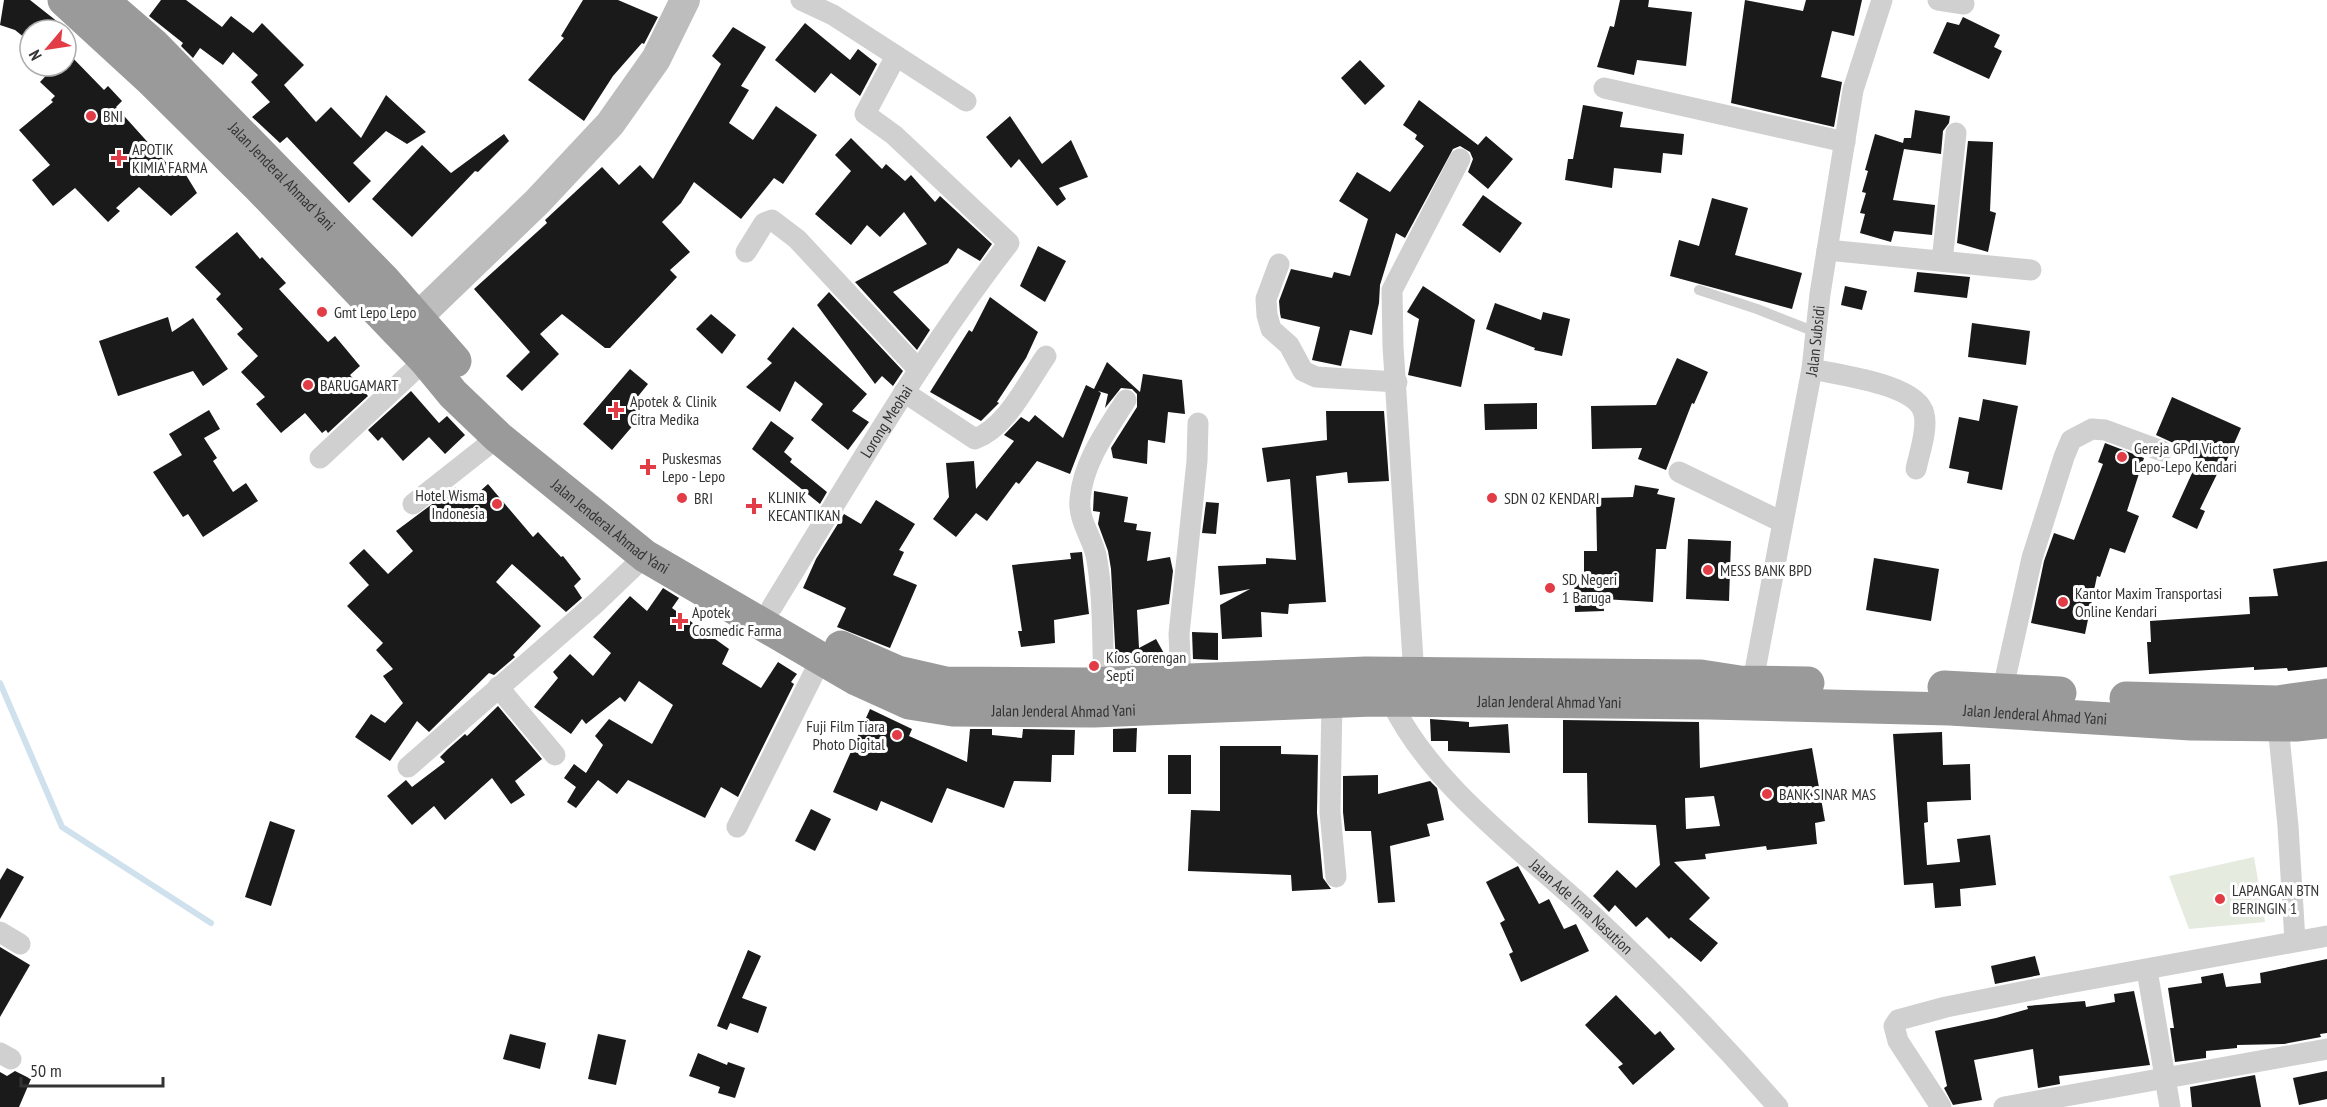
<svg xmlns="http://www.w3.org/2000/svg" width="2327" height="1107" viewBox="0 0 2327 1107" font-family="'PT Sans Narrow',sans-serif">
<rect width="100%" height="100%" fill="#fff"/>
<path fill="#e5ebdf" d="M2254 857 2265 922 2189 929 2169 876Z"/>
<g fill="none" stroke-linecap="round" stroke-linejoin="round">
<path stroke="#cfe1ed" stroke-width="6" d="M0 683 62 827 211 923"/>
</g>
<g fill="#1a1a1a" fill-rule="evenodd">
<path d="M4 0H30L68 30H30V42L15 30 0 25Z"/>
<path d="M161 0H186L222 27 231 16 253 33 262 23 304 65 284 85 316 122 331 107 361 138 386 95 426 132 407 144 386 131 353 163 371 181 349 203 287 137 280 143 252 117 270 102 251 82 258 75 233 52 223 65 200 48 193 58 181 46 183 43 149 16Z"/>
<path d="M583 0H618L658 17 644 44 642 43 613 76 584 121 528 80 564 38 561 36Z"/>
<path d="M1620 0H1649L1648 7 1692 12 1686 66 1637 60 1634 75 1597 67 1610 26 1614 27Z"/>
<path d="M1745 0 1803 11 1806 0H1862L1854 36 1832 31 1821 77 1842 82 1834 127 1731 103Z"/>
<path d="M1963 17 2000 35 1994 47 2002 51 1989 79 1933 53 1947 22 1959 25Z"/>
<path d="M805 23 850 60 858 49 877 64 860 96 831 73 815 93 775 60Z"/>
<path d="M733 27 766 47 741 86 749 90 729 123 753 140 776 106 817 135 783 184 774 178 741 219 694 182 681 203 662 222 690 252 670 270 677 277 610 348H605L562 314 540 334 559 354 522 391 506 376 530 352 474 289 547 223 545 220 602 167 619 185 640 165 653 179 721 64 712 56Z"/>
<path d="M66 51 104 90 108 86 122 101 116 107 171 168 178 162 197 193 171 216 139 187 116 208 120 211 108 222 75 188 53 206 32 180 50 165 19 130 53 102 51 100 55 96 40 82 55 66H66Z"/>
<path d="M1360 60 1385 86 1365 105 1341 78Z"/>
<path d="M1419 100 1478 145 1486 136 1513 159 1488 189 1468 172 1473 159 1470 152 1460 146 1453 149 1405 238 1396 233 1380 285 1379 303 1372 335 1350 330 1341 366 1312 360 1320 327 1281 318 1280 313 1279 301 1291 269 1332 278 1334 272 1350 276 1368 219 1339 201 1357 172 1390 192 1424 146 1415 139 1417 135 1403 125Z"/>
<path d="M1583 105 1623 112 1620 127 1684 134 1682 155 1663 153 1661 173 1614 168 1612 188 1565 180 1568 159H1573Z"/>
<path d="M1915 110 1950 116 1949 123 1943 131 1941 154 1904 149 1893 200 1935 205 1932 235 1894 231 1891 242 1860 233 1865 214 1860 213 1866 193 1862 192 1868 171 1865 170 1875 134 1903 143 1904 138H1911Z"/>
<path d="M1010 116 1042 164 1071 140 1088 177 1059 188 1066 199 1057 206 1019 159 1011 168 986 137Z"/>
<path d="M504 134 509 141 478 172 475 171 412 237 372 199 422 145 451 173Z"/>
<path d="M851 138 882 169 886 164 905 181 911 175 935 202 940 196 992 244 980 261 958 248 948 263 893 292 930 330 917 350 855 282 927 244 904 212 880 237 867 225 851 245 815 214 851 171 835 155Z"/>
<path d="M1968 141 1993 142 1990 211 1996 213 1988 252 1957 243Z"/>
<path d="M1483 195 1522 223 1500 253 1462 225Z"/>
<path d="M1712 198 1748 208 1735 255 1802 273 1792 309 1670 276 1679 240 1699 246Z"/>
<path d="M237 232 260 259 262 257 286 283 279 289 328 342 335 336 360 366 350 375 368 396 328 433 326 430 322 433 305 413 281 433 256 404 265 397 241 372 258 356 237 334 243 329 216 299 221 294 195 267Z"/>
<path d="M1038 246 1066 261 1045 302 1020 286Z"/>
<path d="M1917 272 1970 277 1967 298 1914 292Z"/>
<path d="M1423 286 1475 320 1461 387 1408 375 1419 319 1407 312Z"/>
<path d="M1845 286 1867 291 1862 310 1841 305Z"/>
<path d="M829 292 903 371 893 386 882 376 875 384 817 305Z"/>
<path d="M990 297 1038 332 1026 358 997 402 999 403 981 421 930 392 969 330 972 332Z"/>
<path d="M1495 303 1541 320 1543 312 1570 319 1562 356 1534 350 1535 348 1486 329Z"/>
<path d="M711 314 736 335 722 354 696 329Z"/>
<path d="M168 317 172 332 193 318 228 369 203 386 193 371 118 396 99 341Z"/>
<path d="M1972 323 2030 331 2026 365 1968 357Z"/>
<path d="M793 327 867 394 852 411 869 422 848 450 811 420 823 404 795 381 780 412 746 387 772 363 767 359Z"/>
<path d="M1677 358 1708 372 1694 404 1692 403 1666 470 1638 459 1642 448 1592 449 1591 406 1656 405Z"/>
<path d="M1107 362 1140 392 1143 374 1182 380 1185 414 1168 412 1165 443 1148 440 1147 464 1113 458 1111 448 1137 407V394L1132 389 1121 388 1105 408 1108 394 1098 391 1101 393 1070 474 1037 461 1019 484 1016 482 987 521 976 513 956 537 933 519 949 497 946 463 974 461 976 489 1014 441 1004 435 1021 417 1029 422 1035 415 1063 438 1086 385 1094 389Z"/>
<path d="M630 369 648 384 631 405 642 415 612 450 583 424Z"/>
<path d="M411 391 439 423 447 416 465 435 445 454 429 437 403 461 382 437 378 441 368 430Z"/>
<path d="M2172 397 2241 428 2222 471 2219 470 2200 509 2205 511 2197 529 2172 517 2198 460 2193 458 2195 453 2156 435Z"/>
<path d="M1983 399 2018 406 2002 490 1967 483 1969 472 1949 468 1959 417 1979 421Z"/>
<path d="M1537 403V429L1485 430 1484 404Z"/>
<path d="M209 410 220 429 204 438 217 458 213 461 233 492 246 483 258 501 203 537 188 514 183 517 153 472 182 455 169 434Z"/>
<path d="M1326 411H1384L1389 481 1348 483 1347 472 1316 476 1326 602 1289 604 1288 614 1261 612 1262 637 1222 639 1220 605 1250 589 1220 595 1218 566 1266 564V558L1296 560 1290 479 1267 482 1262 448 1327 440Z"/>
<path d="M771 421 794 438 784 452 792 459 790 462 827 492 820 504 752 449Z"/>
<path d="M2105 443 2144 458 2127 511 2139 516 2125 553 2110 548 2100 577 2097 576 2085 634 2031 623 2044 561 2054 533 2074 540 2103 464 2098 462Z"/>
<path d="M488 484 533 537 538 532 561 557 563 556 581 579 574 586 582 598 566 612 512 564 496 582 541 626 513 655 515 657 494 675 489 673 429 732 417 721 390 761 355 737 371 714 385 723 403 703 383 676 393 669 376 650 383 643 347 606 369 585 349 563 364 549 388 574 413 551 396 531 455 487 468 502Z"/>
<path d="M1635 485 1659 489 1657 494 1675 498 1666 549H1656L1653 602 1603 599 1604 611 1575 612 1574 578H1584V551H1597L1596 498 1633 497Z"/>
<path d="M1094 491 1128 497 1124 522 1137 524 1136 530 1151 532 1147 561 1170 557 1173 571 1169 604 1137 610 1139 648 1156 639 1166 657 1156 663 1116 664 1111 569 1108 551 1098 524 1100 512 1093 511Z"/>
<path d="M876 500 915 524 899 550 904 552 893 575 917 585 890 648 837 627 846 608 803 588 816 559 844 514 861 524Z"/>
<path d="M1206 502 1219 503 1216 534 1202 533Z"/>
<path d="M1688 539 1731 541 1729 601 1686 599Z"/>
<path d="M1082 552 1089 614 1054 620 1055 643 1021 647 1018 631H1022L1012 565 1071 559 1070 553Z"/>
<path d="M1874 558 1939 569 1931 621 1866 610Z"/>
<path d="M2327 561V667L2288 671 2287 668 2254 670V667L2149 674 2147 642H2151L2150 621 2250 614 2249 597 2278 596 2273 569Z"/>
<path d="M663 588 679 598 672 608 729 649 722 664 761 688 778 662 797 674 791 682 794 684 738 797 721 787 705 818 628 780 617 794 598 780 576 808 567 802 576 787 564 778 574 764 586 773 603 745 595 736 609 719 652 744 673 705 639 681 625 702 620 697 586 724 582 719 571 734 534 707 558 678 553 672 570 654 593 676 611 653 593 637 630 596 647 611Z"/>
<path d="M1192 632 1218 633V660L1193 659Z"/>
<path d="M498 706 542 759 515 781 525 795 511 804 492 778 445 820 434 806 412 825 387 796 406 780 412 787 445 762 440 757 448 749 465 734 467 736Z"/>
<path d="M870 709 912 729 909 736 967 762 970 729H992V735L1022 738 1023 729 1075 730 1074 755H1052L1051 782 1014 781 1004 808 947 788 932 823 881 801 877 811 833 792Z"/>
<path d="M1430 719 1469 722V727L1508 724 1510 753 1448 751V741H1431Z"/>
<path d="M1563 720 1699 722 1700 768 1812 748 1825 821 1815 823 1817 844 1767 850 1766 846 1705 854 1706 859 1674 862 1710 898 1689 919 1718 943 1701 962 1671 937 1669 939 1647 917 1636 927 1615 905 1609 912 1593 896 1617 870 1636 888 1660 865 1656 825 1588 823 1587 773H1563ZM1714 796 1720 826 1686 829 1685 798Z"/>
<path d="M1137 728 1136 752H1113V729Z"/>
<path d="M1942 732 1943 765 1970 764 1971 800 1927 802 1928 822 1924 823 1927 865 1960 862 1957 839 1990 835 1996 885 1960 889 1961 906 1935 908 1933 883 1904 885 1893 734Z"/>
<path d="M1220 746H1281V754L1318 755 1317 813 1323 878 1331 889 1292 891 1291 875 1188 871 1191 810 1220 811Z"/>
<rect x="1168" y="755" width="23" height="39"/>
<path d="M1378 775V794L1430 781 1437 788 1444 820 1427 824 1430 836 1390 846 1395 902 1378 903 1371 831H1345L1343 812V776Z"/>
<path d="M811 809 831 819 815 851 795 841Z"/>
<path d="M270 821 295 830 271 906 245 897Z"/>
<path d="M1518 866 1539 904 1549 899 1564 929 1576 924 1589 951 1521 982 1509 954 1513 952 1500 923 1505 920 1486 882Z"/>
<path d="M7 868 24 877 0 919V880Z"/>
<path d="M0 947 30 965 0 1017Z"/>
<path d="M748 950 761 956 742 998 767 1007 758 1033 730 1023 727 1030 717 1026Z"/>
<path d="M2035 956 2040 975 1995 984 1991 966Z"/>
<path d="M2327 959V1033L2320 1034 2321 1037 2284 1044 2237 1045V1048L2206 1051V1058L2175 1062 2170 1028H2174L2168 988 2202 983 2201 977 2223 973 2226 987 2261 983 2260 973Z"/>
<path d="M2134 991 2150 1065 2059 1076 2060 1084 2038 1088 2033 1049 2001 1055 1974 1060 1982 1100 1953 1105 1944 1088 1947 1086 1935 1031 1996 1018 2028 1009 2027 1006 2085 1001 2086 1007 2115 1002 2114 994Z"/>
<path d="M1616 995 1655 1035 1660 1031 1675 1049 1633 1085 1618 1067 1623 1064 1585 1025Z"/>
<path d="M510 1034 546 1043 540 1069 503 1059Z"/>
<path d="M598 1034 626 1040 616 1085 588 1079Z"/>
<path d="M698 1053 727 1065 728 1062 745 1068 735 1098 718 1093 720 1087 689 1076Z"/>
<path d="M15 1071 31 1079 19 1107H0V1072L7 1076Z"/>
<path d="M2327 1071V1099L2299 1105 2293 1078Z"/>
<path d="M2255 1075 2261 1107H2192L2190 1087Z"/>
</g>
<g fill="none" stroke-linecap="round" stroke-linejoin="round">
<path stroke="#d0d0d0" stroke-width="10" d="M1699 290 1757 309 1818 333"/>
<g stroke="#d0d0d0" stroke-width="21">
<path d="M801 0 833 15 966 101"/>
<path d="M1938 0 1964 4"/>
<path d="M1604 88 1845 142"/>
<path d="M1827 250 2031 270"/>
<path d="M746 252 764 223 772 220 797 239 918 369"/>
<path d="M1942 261 1956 133"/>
<path d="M1279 264 1266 299 1267 315 1271 329 1289 345 1303 371 1316 377 1397 382"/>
<path d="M1812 369C1838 375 1918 384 1924 414 1928 430 1919 454 1916 469"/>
<path d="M904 392 975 439C1007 427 1027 383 1046 356"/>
<path d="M320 458 425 360"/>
<path d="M1679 472 1782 522"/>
<path d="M413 504 498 437"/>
<path id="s1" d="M772 607C848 483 920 358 1009 243L894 135 865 114 896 56"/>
<path d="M1414 676 1393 346 1392 290 1460 159"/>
<path d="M1181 681 1179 634 1197 461 1198 423"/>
<path id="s2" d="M1753 681 1812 369 1820 294 1853 90 1882 0"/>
<path d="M1104 683C1102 641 1104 596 1096 555 1091 535 1078 520 1080 499 1083 462 1107 430 1126 400"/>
<path d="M498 687 555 755"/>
<path d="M2003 688 2032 558 2064 457 2071 440 2092 429 2105 430 2162 451"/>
<path d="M1332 701 1330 812 1336 877"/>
<path id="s3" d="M1391 701C1429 783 1523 851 1588 911 1656 974 1718 1038 1778 1107"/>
<path d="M2278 725 2288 826 2295 941"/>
<path d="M408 767 597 602 645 556"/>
<path d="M737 827 822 657"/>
<path d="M0 932 20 944"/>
<path d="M2147 970 2170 1107"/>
<path d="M0 1053 11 1059"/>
<path d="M1941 1107 1898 1041 1894 1026 1898 1020 1946 1007 2047 987 2327 936"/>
<path d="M2004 1107 2327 1049"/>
</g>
<path stroke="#bdbdbd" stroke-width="30" d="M400 334 537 202 610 124 656 59 685 0"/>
<g stroke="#9a9a9a" stroke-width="33">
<path id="s4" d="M64 0 150 79 260 188 425 360 453 394 498 437 645 556 856 679 909 703 953 710 1094 711 1373 700 1709 703 1950 709 2191 724 2296 725 2327 722"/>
<path id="s5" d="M102 0 154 45 383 279 455 361"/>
<path d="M841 647 898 672 946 683 1086 684 1366 673 1701 676 1740 682 1808 683"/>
<path d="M1944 687 2060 693"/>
<path d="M2126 698 2277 702 2327 695"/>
</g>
</g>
<g fill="#e23c47" stroke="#fff" stroke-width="2">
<circle cx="91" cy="116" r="6"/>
<path d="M116 149h6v6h6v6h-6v6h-6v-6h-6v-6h6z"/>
<circle cx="322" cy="312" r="6"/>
<circle cx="308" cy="385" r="6"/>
<path d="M613 401h6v6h6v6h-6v6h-6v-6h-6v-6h6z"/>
<circle cx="2122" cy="457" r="6"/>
<path d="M645 458h6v6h6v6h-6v6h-6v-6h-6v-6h6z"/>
<circle cx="682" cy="498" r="6"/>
<circle cx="1492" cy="498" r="6"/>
<circle cx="497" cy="504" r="6"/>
<path d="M751 497h6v6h6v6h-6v6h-6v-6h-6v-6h6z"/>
<circle cx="1708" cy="570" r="6"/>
<circle cx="1550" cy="588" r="6"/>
<circle cx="2063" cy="602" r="6"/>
<path d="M677 612h6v6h6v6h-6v6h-6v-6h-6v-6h6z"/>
<circle cx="1094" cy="666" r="6"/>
<circle cx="897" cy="735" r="6"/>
<circle cx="1767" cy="794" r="6"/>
<circle cx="2220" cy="899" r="6"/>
</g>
<g text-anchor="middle" stroke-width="6" stroke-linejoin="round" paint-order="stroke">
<g font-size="16" fill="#333" stroke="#fff" text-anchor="start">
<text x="103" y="122">BNI</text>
<text x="132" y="155">APOTIK<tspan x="132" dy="18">KIMIA FARMA</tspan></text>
<text x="334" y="318">Gmt Lepo Lepo</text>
<text x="320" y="391">BARUGAMART</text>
<text x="630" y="407">Apotek &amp; Clinik<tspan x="630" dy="18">Citra Medika</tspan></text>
<text x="2134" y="454">Gereja GPdI Victory<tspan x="2134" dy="18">Lepo-Lepo Kendari</tspan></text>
<text x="662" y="464">Puskesmas<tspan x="662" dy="18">Lepo - Lepo</tspan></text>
<text x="485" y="501" text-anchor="end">Hotel Wisma<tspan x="485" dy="18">Indonesia</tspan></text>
<text x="768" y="503">KLINIK<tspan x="768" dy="18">KECANTIKAN</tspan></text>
<text x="694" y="504">BRI</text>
<text x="1504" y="504">SDN 02 KENDARI</text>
<text x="1720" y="576">MESS BANK BPD</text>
<text x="1562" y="585">SD Negeri<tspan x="1562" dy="18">1 Baruga</tspan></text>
<text x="2075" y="599">Kantor Maxim Transportasi<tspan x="2075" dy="18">Online Kendari</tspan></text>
<text x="692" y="618">Apotek<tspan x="692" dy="18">Cosmedic Farma</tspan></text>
<text x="1106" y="663">Kios Gorengan<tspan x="1106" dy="18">Septi</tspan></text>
<text x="885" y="732" text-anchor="end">Fuji Film Tiara<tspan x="885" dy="18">Photo Digital</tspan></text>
<text x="1779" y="800">BANK SINAR MAS</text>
<text x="2232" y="896">LAPANGAN BTN<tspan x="2232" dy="18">BERINGIN 1</tspan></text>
</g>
<g font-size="16" fill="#333" stroke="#fff">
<text dy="6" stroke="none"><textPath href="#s5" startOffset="252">Jalan Jenderal Ahmad Yani</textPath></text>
<text dy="6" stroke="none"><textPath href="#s2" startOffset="346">Jalan Subsidi</textPath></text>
<text dy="6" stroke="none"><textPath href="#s1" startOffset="218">Lorong Meohai</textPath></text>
<text dy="6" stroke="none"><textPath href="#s4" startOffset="760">Jalan Jenderal Ahmad Yani</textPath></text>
<text dy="6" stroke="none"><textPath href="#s4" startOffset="1749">Jalan Jenderal Ahmad Yani</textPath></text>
<text dy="6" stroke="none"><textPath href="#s4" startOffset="1263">Jalan Jenderal Ahmad Yani</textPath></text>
<text dy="6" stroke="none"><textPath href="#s4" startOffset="2235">Jalan Jenderal Ahmad Yani</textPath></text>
<text dy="6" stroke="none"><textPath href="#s3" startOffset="282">Jalan Ade Irma Nasution</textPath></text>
</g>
</g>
<g transform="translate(48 48) rotate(241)"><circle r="28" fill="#ffffff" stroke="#adadad" stroke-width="1.5"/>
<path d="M0-4.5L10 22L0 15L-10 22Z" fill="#e23c47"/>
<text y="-9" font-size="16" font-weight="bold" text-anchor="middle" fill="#333333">N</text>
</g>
<path d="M21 1077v9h142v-9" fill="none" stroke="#333333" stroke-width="3"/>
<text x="30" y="1077" font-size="18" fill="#333333" stroke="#ffffff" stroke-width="4.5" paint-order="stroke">50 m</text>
</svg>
